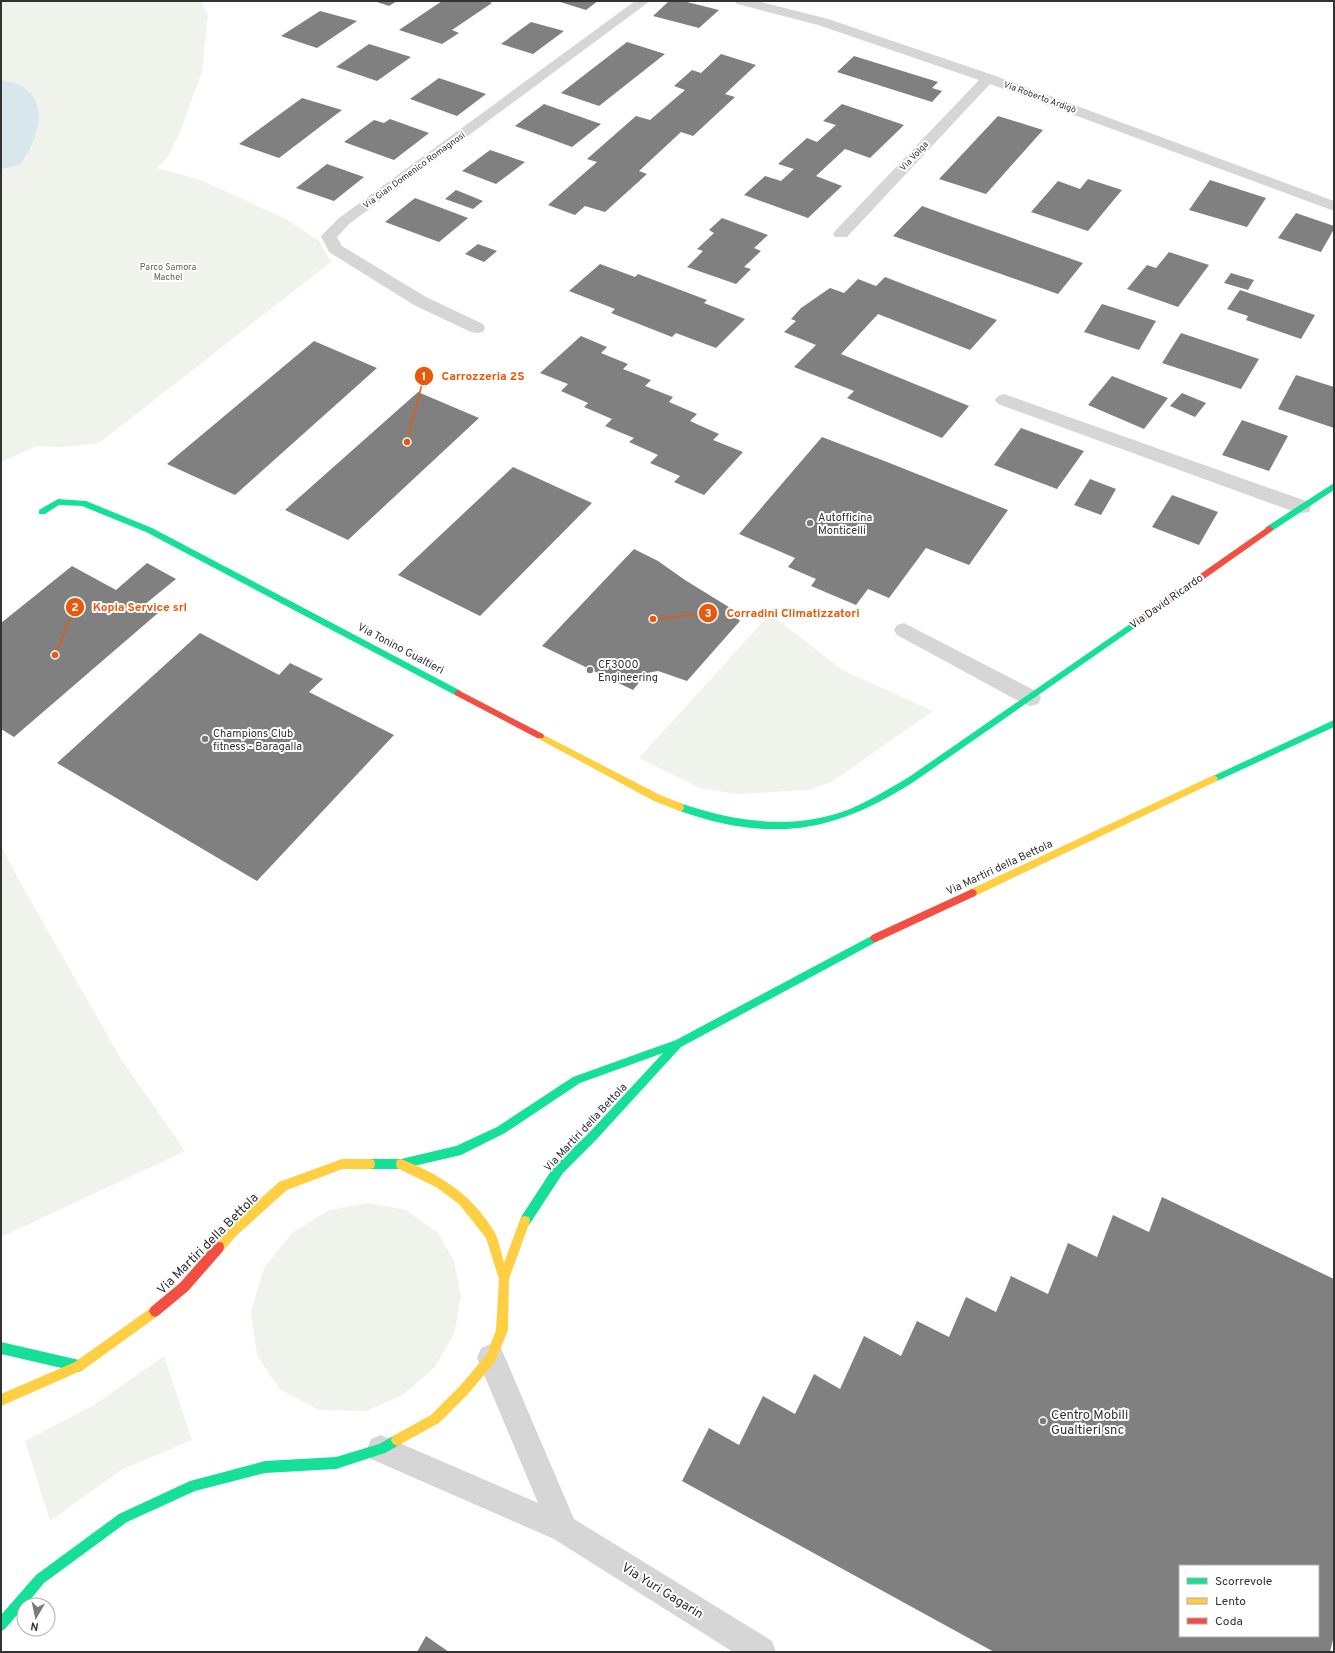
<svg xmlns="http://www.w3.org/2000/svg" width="1335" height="1653" viewBox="0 0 1335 1653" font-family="Overpass,sans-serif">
<rect width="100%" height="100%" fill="#fff"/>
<g fill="#f0f2ec">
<path d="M1 1H202L208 16 202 72 181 129 169 155 157 168 198 179 286 219 319 241 331 262 99 443 65 447 37 446 1 462Z"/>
<path d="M770 614 844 671 933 711 833 781 809 790 736 794 700 788 639 758Z"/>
<path d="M1 845 17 877 121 1059 185 1151 1 1237Z"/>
<path d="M368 1203 406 1210 437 1232 454 1261 461 1296 454 1334 434 1368 403 1395 365 1411 319 1410 281 1390 272 1378 257 1355 251 1312 264 1268 292 1233 329 1210Z"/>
<path d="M164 1356 192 1440 121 1470 50 1521 25 1441 94 1405Z"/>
</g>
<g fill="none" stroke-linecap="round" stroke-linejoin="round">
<path fill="#d8e7eb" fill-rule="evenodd" d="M1 80C7 82 14 82 19 85 53 102 36 142 20 165L1 169Z"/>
</g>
<g fill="#808080" fill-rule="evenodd">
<path d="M374 1H397L389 6Z"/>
<path d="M442 1H487L492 3 452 30 459 33 442 44 399 30Z"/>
<path d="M557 1H598L586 10Z"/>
<path d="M669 1H683L719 10 699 28 653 16Z"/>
<path d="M320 11 357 21 317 48 281 36Z"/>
<path d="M531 22 564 31 533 54 501 44Z"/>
<path d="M627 42 665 54 599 106 561 93Z"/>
<path d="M369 44 411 57 377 81 336 67Z"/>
<path d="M721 54 756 65 725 94 735 97 693 136 681 132 639 171 647 174 605 212 585 206 575 215 548 205 597 162 587 159 636 116 650 120 685 90 674 86 692 70 701 73Z"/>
<path d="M854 56 938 82 932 88 942 91 932 102 837 72Z"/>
<path d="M439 78 486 94 457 116 410 99Z"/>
<path d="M302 98 342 110 279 158 239 144Z"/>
<path d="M544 104 601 124 572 147 515 126Z"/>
<path d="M842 104 904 125 870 158 845 149 816 176 842 186 808 218 744 195 765 176 781 181 794 169 778 164 807 138 817 142 836 125 823 121Z"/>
<path d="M998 116 1043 130 986 194 939 179Z"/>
<path d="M390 119 429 133 394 160 344 142 374 120 384 123Z"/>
<path d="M490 150 525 162 496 184 462 171Z"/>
<path d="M327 164 364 177 334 201 296 188Z"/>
<path d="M1088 179 1122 190 1088 231 1031 212 1058 181 1080 189Z"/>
<path d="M1210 180 1266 198 1247 227 1189 210Z"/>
<path d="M456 190 483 201 473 209 445 199Z"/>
<path d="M415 198 455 213 468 218 439 242 385 222Z"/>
<path d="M922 206 958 219 1083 263 1058 294 893 236Z"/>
<path d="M1296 213 1334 226V229L1321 252 1278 238Z"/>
<path d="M722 218 768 235 754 248 761 251 744 267 751 269 736 284 687 267 703 251 697 249 714 233 709 230Z"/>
<path d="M478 244 497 251 484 262 465 254Z"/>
<path d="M1169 252 1209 265 1178 307 1127 289 1147 265 1156 268Z"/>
<path d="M600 264 635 277 638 274 707 300 704 303 745 319 716 348 676 333 672 337 611 313 615 309 569 291Z"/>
<path d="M1231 273 1254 280 1248 290 1224 283Z"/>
<path d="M885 277 997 320 970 350 878 314 841 354 969 406 942 438 847 398 854 391 794 367 816 345 784 332 796 321 791 319 801 308 830 288 844 293 858 279 876 286Z"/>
<path d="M1240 290 1315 315 1301 339 1246 320 1248 316 1227 309Z"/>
<path d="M1102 304 1156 321 1139 350 1084 332Z"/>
<path d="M1181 333 1259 359 1241 389 1162 363Z"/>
<path d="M581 336 607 347 601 353 628 364 623 369 651 380 645 386 673 397 669 402 697 414 690 421 719 434 713 440 743 452 704 495 674 482 680 476 650 463 658 455 629 442 634 438 605 426 612 419 584 407 588 403 561 391 568 384 540 373Z"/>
<path d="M314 341 377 368 235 495 167 464Z"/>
<path d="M1296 375 1334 387V428L1278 409Z"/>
<path d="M1112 376 1168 398 1144 429 1088 405Z"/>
<path d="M418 392 479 418 348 540 285 510Z"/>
<path d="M1182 393 1206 403 1195 417 1170 406Z"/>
<path d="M1242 420 1288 436 1269 471 1222 455Z"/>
<path d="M1021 428 1084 451 1057 489 994 465Z"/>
<path d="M822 437 887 462 1008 510 969 565 926 548 889 598 868 589 856 605 811 586 816 579 788 567 795 558 739 534Z"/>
<path d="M513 467 592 503 480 616 398 575Z"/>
<path d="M1090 479 1116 489 1101 515 1074 505Z"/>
<path d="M1172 495 1218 512 1199 545 1152 527Z"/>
<path d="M634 549 658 561 685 580 740 614 736 617 740 621 687 681 658 671 647 673 633 690 542 646Z"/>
<path d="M147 563 176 579 144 605 158 613 14 737 1 729V623L72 566 116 590Z"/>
<path d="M200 633 279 675 290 663 323 679 309 692 394 735 257 881 57 763Z"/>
<path d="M1162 1197 1334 1279V1636L1330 1652H994L682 1481 709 1428 739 1445 763 1396 795 1414 814 1374 840 1389 864 1336 901 1356 917 1321 949 1337 966 1297 996 1312 1011 1276 1048 1294 1068 1243 1097 1257 1113 1215 1149 1232ZM1180 1566H1318V1636H1180Z"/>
<path d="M426 1636 449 1652H417Z"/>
</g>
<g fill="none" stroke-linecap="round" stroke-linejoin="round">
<g fill="#d6d6d6" fill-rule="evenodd">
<path d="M635 1H650L349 224 337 237 342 246 426 297 483 324 485 328 483 332 477 333 471 332 414 305 329 252 321 236 339 218Z"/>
<path d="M735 1H757L828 19 993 75 1334 201V211L990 84 847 237H835L833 234 835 231 979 80 818 25 737 4Z"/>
<path d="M1004 394 1309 502 1311 507 1309 512 1302 513 1295 512 998 404 995 400 998 396Z"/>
<path d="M904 623 1038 692 1041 698 1038 704 1031 706 1024 704 897 635 894 630 897 625Z"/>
<path d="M491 1344 501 1348 574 1519 772 1641 776 1652H733L554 1539 371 1459 367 1449 371 1439 381 1435 538 1503 477 1358 481 1348Z"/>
</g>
<g fill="#16e098" fill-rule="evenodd">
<path d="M1334 483V490L1272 531H1266L1265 529 1266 527Z"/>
<path d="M58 499 86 501 152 528 461 691 462 693 458 696 455 695 146 532 82 506 59 505 45 514H39V510Z"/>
<path d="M1143 615 1146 616 1147 618 1146 620 915 781C833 834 770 843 677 810L676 807 677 804 680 803C735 822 794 831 850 809 871 800 890 788 909 777Z"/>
<path d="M1334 720V727L1217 781H1211L1210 779 1211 777Z"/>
<path d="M875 934 878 935 880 938 878 941 681 1047 595 1141 563 1173 529 1225 525 1226 521 1225 520 1221 521 1217 555 1165 587 1135 663 1053 580 1083 505 1133 461 1155 401 1169H370L366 1168 365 1164 366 1160 370 1159H401L456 1146 497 1127 573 1077 676 1040Z"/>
<path d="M1 1342 79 1360 83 1362 85 1366 83 1370 79 1372 1 1354Z"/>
<path d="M397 1434 401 1436 403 1440 401 1444 385 1453 336 1469 265 1473 195 1491 127 1522 44 1583 26 1605H24V1607L5 1629 1 1631V1615L36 1575 119 1514 190 1481 265 1461 336 1457 379 1444Z"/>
</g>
<g fill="#ffcf43" fill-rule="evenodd">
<path d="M540 733 660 795 683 804 684 807 683 810 680 811 654 801 537 738 536 736Z"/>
<path d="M1214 775 1217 777 1218 779 1217 781 975 896 972 897 969 896 967 893 969 890Z"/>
<path d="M342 1159H370L374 1160 375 1164 374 1168 370 1169H342L287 1190 237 1235 223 1251 219 1252 215 1251 214 1247 229 1227 279 1182Z"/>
<path d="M401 1159C440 1174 472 1195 494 1231 499 1240 501 1253 504 1263L521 1217 525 1216 529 1217 530 1221 509 1279 508 1330 495 1362 468 1394 439 1423 397 1446 393 1444 391 1440 393 1436 431 1415 460 1386 487 1354 496 1330 499 1279 486 1238 459 1204 436 1187 397 1168 396 1164 397 1160Z"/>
<path d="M155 1305 159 1307 161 1311 159 1315 83 1370 1 1406V1394L75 1362Z"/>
</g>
<g fill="#f24e42" fill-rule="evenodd">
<path d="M1269 526 1272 527 1273 529 1272 531 1146 620H1140L1139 618 1140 616Z"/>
<path d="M458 690 543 734 544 736 543 738H537L455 695 454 693Z"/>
<path d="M972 889 975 890 977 893 975 896 878 941 875 942 872 941 870 938 872 935Z"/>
<path d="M219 1242 223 1243 224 1247 223 1251 188 1291 159 1315 155 1317 151 1315 149 1311 151 1307 180 1283 215 1243Z"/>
</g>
</g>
<g fill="#7a7a7a" stroke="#fff" stroke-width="1.5">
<circle cx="810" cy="523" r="4"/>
<circle cx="590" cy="670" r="4"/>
<circle cx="205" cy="739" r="4"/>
<circle cx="1043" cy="1421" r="4"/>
</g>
<g text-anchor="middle" stroke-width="4" stroke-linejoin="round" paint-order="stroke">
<g font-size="9" fill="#323232" stroke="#fff">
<text transform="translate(1040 97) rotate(20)" y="3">Via Roberto Ardigò</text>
<text transform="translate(914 156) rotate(-47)" y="3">Via Volga</text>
<text transform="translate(414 170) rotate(-36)" y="3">Via Gian Domenico Romagnosi</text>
</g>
<g font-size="9" fill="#5c6a44" stroke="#fff">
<text x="168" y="270">Parco Samora<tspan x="168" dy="10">Machel</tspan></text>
</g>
<g font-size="11" fill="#323232" stroke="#fff" text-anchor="start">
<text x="818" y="521">Autofficina<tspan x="818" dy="13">Monticelli</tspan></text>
<text x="598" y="668">CF3000<tspan x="598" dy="13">Engineering</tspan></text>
<text x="213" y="737">Champions Club<tspan x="213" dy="13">fitness - Baragalla</tspan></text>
</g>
<g font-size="11" fill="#323232" stroke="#fff">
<text transform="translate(1166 601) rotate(-35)" y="4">Via David Ricardo</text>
<text transform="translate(401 648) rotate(28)" y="4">Via Tonino Gualtieri</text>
<text transform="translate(999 867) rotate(-25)" y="4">Via Martiri della Bettola</text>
<text transform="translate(585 1127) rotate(-47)" y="4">Via Martiri della Bettola</text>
</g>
<g font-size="13" fill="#323232" stroke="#fff">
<text transform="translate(207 1243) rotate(-45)" y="5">Via Martiri della Bettola</text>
<text transform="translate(663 1590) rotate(32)" y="5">Via Yuri Gagarin</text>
</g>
<g font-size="13" fill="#323232" stroke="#fff" text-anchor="start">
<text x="1051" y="1419">Centro Mobili<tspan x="1051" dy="15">Gualtieri snc</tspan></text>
</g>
</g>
<path fill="none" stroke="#e8590c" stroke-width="1.5" d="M407 442L424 376M55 655L75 607M653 619L708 613"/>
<g fill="#e8590c" stroke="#fff" stroke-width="1.5">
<circle cx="407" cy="442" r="4"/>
<circle cx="55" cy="655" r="4"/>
<circle cx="653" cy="619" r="4"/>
<circle cx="424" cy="376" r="10"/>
<circle cx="75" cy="607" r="10"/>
<circle cx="708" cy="613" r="10"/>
</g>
<g font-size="12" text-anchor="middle" font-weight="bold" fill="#fff">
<text x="424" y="380">1</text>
<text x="75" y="611">2</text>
<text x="708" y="617">3</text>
</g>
<g font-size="12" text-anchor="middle" font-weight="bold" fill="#e8590c" stroke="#fff" stroke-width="4" stroke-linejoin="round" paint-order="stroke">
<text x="483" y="380">Carrozzeria 2S</text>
<text x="140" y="611">Kopia Service srl</text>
<text x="793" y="617">Corradini Climatizzatori</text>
</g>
<rect width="1335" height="1653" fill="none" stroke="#323232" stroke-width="4"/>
<rect x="1179" y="1565" width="140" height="72" fill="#ffffff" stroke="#adadad"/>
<rect x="1187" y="1578" width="20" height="6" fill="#16e098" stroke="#adadad"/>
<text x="1215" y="1585" font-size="12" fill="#323232">Scorrevole</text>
<rect x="1187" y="1598" width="20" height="6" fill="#ffcf43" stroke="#adadad"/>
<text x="1215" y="1605" font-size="12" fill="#323232">Lento</text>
<rect x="1187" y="1618" width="20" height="6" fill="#f24e42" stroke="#adadad"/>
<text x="1215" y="1625" font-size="12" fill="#323232">Coda</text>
<g transform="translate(36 1617) rotate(189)"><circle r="19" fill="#ffffff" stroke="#adadad"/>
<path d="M0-3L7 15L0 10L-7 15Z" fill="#7a7a7a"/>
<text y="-6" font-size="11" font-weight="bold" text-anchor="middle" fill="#323232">N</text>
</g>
</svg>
